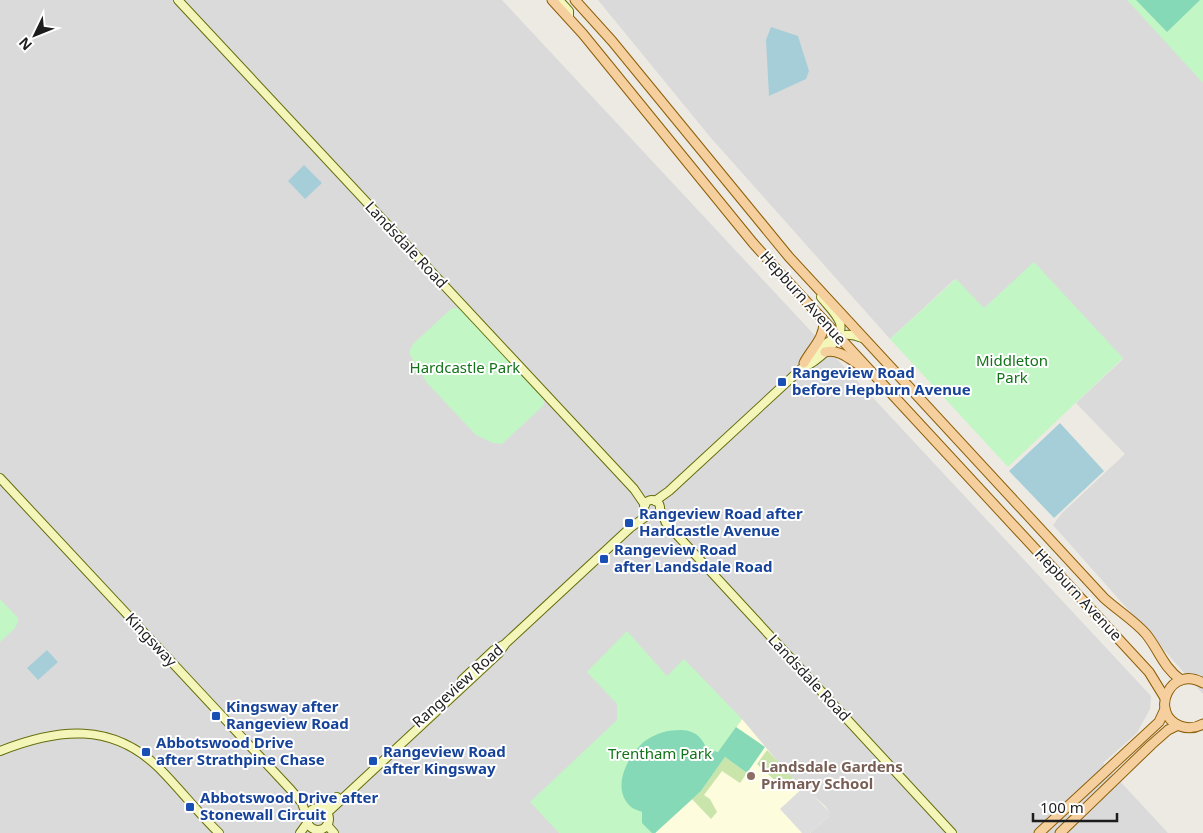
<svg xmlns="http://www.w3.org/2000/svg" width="1203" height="833" viewBox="0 0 1203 833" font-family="'Noto Sans',sans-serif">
<rect width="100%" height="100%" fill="#edeae3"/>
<g fill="#dbdada">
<path d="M0 0H502L1151 696 1150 709 1137 733 1103 763 1168 833H0Z"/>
<path d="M598 0H1203V694L1053 525 1062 513 1125 454 1076 403 1123 359 984 309 955 279 890 339 711 138Z"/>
</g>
<path fill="#fdfcdd" d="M742 719 788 774 825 806 829 811V816L810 833H655L701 791 718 752Z"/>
<g fill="#c9e5ab">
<path d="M767 750 793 778 783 788 757 764Z"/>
<path d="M725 757 747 773 740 783 722 771 704 795 710 799 717 812 711 819 692 799 701 791Z"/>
</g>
<g fill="#c2f6c5">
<path d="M1127 0H1203V83Z"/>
<path d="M1034 262 1123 358 1008 467 890 339 956 279 984 308Z"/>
<path d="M455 308 461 309 544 398V405L502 444 493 443 476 435 427 383 410 355V350L413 344 451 309Z"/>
<path d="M0 599 18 618C19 628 7 635 0 642Z"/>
<path d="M627 631 667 676 684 659 742 719 718 752 701 791 655 833H559L530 802 617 720V704L587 672Z"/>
</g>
<g fill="#85d9b7">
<path d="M1136 0H1200L1167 32Z"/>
<path d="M736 727 765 747 747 773 725 757 701 791 655 833H652L642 823V812C638 810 632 809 629 805 611 786 629 754 645 741 656 733 668 730 681 730 688 730 697 733 701 739 704 742 705 746 706 749L718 752Z"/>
</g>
<path fill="#ddd" d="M804 787 829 811V816L810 833H802L780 809Z"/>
<g fill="#a6ced9">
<path d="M771 27 798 36 809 71 806 79 769 96 766 40Z"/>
<path d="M304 165 322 183 305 199 288 181Z"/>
<path d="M1060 423 1104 471 1054 518 1009 471Z"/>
<path d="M47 650 58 662 38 680 27 668Z"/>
</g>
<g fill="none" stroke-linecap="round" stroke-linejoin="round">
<defs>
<g id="secondary">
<path d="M178 0 634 489 645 505"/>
<path d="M559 0 569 11V18"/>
<path d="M810 358C826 343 838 328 862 338"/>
<path d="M0 478 291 790 302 803 307 817"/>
<circle cx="652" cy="508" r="8"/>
<path d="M655 501 669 491 801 369C814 363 845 340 840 323 837 314 827 305 821 297"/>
<path d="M660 509 666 523 952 833"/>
<path d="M462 680 494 650 503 645"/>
<path d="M0 751C58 728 112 722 159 768 180 789 198 813 219 833"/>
<path d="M319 808 328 805 337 797"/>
<circle cx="318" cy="819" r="11"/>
<path d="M327 813 499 653 506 643 630 528 648 515"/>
<path d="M327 825 334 833"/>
<path d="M300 833 308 822"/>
</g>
<g id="primary">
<path d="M552 0 583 34 753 243 779 272 1149 672 1165 698"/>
<path d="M575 0 612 41 789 257 1104 598C1117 610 1135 621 1146 634 1159 650 1163 667 1181 680"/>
<path d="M825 352C837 348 850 359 859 365"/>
<path d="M804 363C812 348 824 339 824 322"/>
<path d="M1203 683C1171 664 1148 713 1180 726 1188 729 1196 728 1203 724"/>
<path d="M1039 833 1159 722 1165 709"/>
<path d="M1060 833 1151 745 1168 730 1178 725"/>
</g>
</defs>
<use href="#secondary" stroke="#646d0b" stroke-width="10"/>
<use href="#primary" stroke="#8d5f08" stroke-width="11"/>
<use href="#secondary" stroke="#f4f5b9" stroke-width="8"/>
<use href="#primary" stroke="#f6cf9f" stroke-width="9"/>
</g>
<g fill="#1a4fb4" stroke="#fff" stroke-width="2">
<rect x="777" y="377" width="10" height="10" rx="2.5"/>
<rect x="624" y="518" width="10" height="10" rx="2.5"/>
<rect x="599" y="554" width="10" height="10" rx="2.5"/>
<rect x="211" y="711" width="10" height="10" rx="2.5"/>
<rect x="141" y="747" width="10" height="10" rx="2.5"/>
<rect x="368" y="756" width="10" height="10" rx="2.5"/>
<rect x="185" y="802" width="10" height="10" rx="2.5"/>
</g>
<circle fill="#8d6e63" stroke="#fff" stroke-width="2" cx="751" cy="776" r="5"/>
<g text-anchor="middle" stroke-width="4" stroke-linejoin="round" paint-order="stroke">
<g font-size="15" fill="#1d1d1d" stroke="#fff">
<text transform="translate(406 245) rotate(47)" y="5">Landsdale Road</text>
<text transform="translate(803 298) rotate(48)" y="5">Hepburn Avenue</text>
<text transform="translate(1078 595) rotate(47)" y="5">Hepburn Avenue</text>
<text transform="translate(151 640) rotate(47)" y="5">Kingsway</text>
<text transform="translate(809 678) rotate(47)" y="5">Landsdale Road</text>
<text transform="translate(458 686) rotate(-42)" y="5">Rangeview Road</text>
</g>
<g font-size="15" fill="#117418" stroke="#fff">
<text x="1012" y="366">Middleton<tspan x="1012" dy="17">Park</tspan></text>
<text x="465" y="373">Hardcastle Park</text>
<text x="660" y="759">Trentham Park</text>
</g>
<g font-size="15" font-weight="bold" fill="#164399" stroke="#fff" text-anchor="start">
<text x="792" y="378">Rangeview Road<tspan x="792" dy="17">before Hepburn Avenue</tspan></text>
<text x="639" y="519">Rangeview Road after<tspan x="639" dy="17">Hardcastle Avenue</tspan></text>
<text x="614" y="555">Rangeview Road<tspan x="614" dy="17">after Landsdale Road</tspan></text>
<text x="226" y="712">Kingsway after<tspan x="226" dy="17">Rangeview Road</tspan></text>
<text x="156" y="748">Abbotswood Drive<tspan x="156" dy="17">after Strathpine Chase</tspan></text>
<text x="383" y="757">Rangeview Road<tspan x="383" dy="17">after Kingsway</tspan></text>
<text x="200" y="803">Abbotswood Drive after<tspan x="200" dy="17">Stonewall Circuit</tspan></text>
</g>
<g font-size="15" font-weight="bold" fill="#785e54" stroke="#fff" text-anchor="start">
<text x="761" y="772">Landsdale Gardens<tspan x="761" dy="17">Primary School</tspan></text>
</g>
</g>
<g transform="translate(35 35) rotate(227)" stroke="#ffffff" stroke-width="4" paint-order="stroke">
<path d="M0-4L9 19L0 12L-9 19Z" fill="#1d1d1d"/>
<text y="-8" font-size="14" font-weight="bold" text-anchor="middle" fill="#1d1d1d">N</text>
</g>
<path d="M1033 813v8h84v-8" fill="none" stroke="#1d1d1d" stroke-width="2.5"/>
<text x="1040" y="813" font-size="15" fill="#1d1d1d" stroke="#ffffff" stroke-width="4" paint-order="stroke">100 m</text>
</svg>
